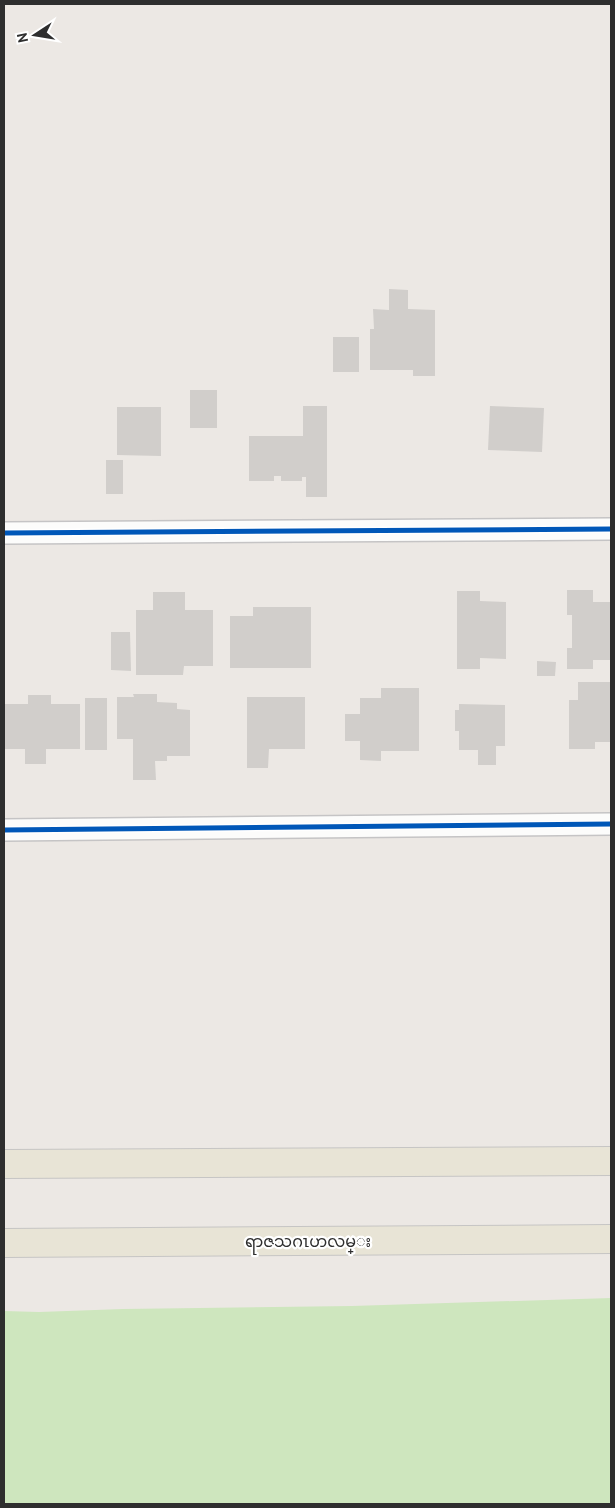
<svg xmlns="http://www.w3.org/2000/svg" width="615" height="1508" viewBox="0 0 615 1508" font-family="'PT Sans','Noto Sans Myanmar',sans-serif">
<rect width="100%" height="100%" fill="#ece8e4"/>
<path fill="#cee6be" d="M611 1298V1504H4V1311L39 1312 123 1309 352 1306Z"/>
<g fill="#d1cecb">
<path d="M389 289 408 290V309L435 310V376H413V370H370V329H374L373 309 389 310Z"/>
<rect x="333" y="337" width="26" height="35"/>
<rect x="190" y="390" width="27" height="38"/>
<path d="M303 406H327V497H306V477H302V481H281V476H274V481H249V436H303Z"/>
<path d="M490 406 544 408 542 452 488 450Z"/>
<path d="M117 407H161V456L117 455Z"/>
<rect x="106" y="460" width="17" height="34"/>
<path d="M567 590H593V602H611V660H593V669H567V648H572V615H567Z"/>
<path d="M457 591H480V601L506 602V659L480 658V669H457Z"/>
<path d="M153 592H185V610H213V666H184L183 675H136V610H153Z"/>
<path d="M253 607H311V668H230V616H253Z"/>
<path d="M111 632H130L131 671 111 670Z"/>
<path d="M537 661 556 662 555 676H537Z"/>
<path d="M578 682H611V742H595V749H569V700H578Z"/>
<path d="M381 688H419V751H381V761L360 760V741H345V714H360V698H381Z"/>
<path d="M133 694H157V702L177 703V709L190 710V756H167V761H155L156 780H133V739H117V697H134Z"/>
<path d="M28 695H51V704H80V749H46V764H25V749H4V704H28Z"/>
<path d="M247 697H305V749H269L268 768H247Z"/>
<rect x="85" y="698" width="22" height="52"/>
<path d="M459 704 505 705V746H496V765H478V750H459V731H455V710H459Z"/>
</g>
<g fill="none" stroke-linecap="round" stroke-linejoin="round">
<defs>
<g id="minor">
<path d="M4 533 611 529"/>
<path d="M4 830 611 824"/>
</g>
<g id="primary">
<path d="M4 1164 611 1161"/>
<path d="M4 1243 611 1239"/>
</g>
</defs>
<use href="#minor" stroke="#c5c4c5" stroke-width="24"/>
<use href="#primary" stroke="#c6c5c4" stroke-width="30"/>
<use href="#minor" stroke="#fcfcfb" stroke-width="21"/>
<use href="#primary" stroke="#e8e4d6" stroke-width="28"/>
<defs>
<g id="cycleway">
<path d="M4 533 611 529"/>
<path d="M4 830 611 824"/>
</g>
</defs>
<use href="#cycleway" stroke="#fff" stroke-width="8"/>
<use href="#cycleway" stroke="#0057b8" stroke-width="5"/>
</g>
<g text-anchor="middle" stroke-width="4.5" stroke-linejoin="round" paint-order="stroke">
<g font-size="16" fill="#2e2e2e" stroke="#fff">
<text x="308" y="1247">ရာဇသဂၤဟလမ္း</text>
</g>
</g>
<rect width="615" height="1508" fill="none" stroke="#2e2e2e" stroke-width="10"/>
<g transform="translate(35 35) rotate(258)" stroke="#ffffff" stroke-width="4" paint-order="stroke">
<path d="M0-4L9 19L0 12L-9 19Z" fill="#2e2e2e"/>
<text y="-8" font-size="14" font-weight="bold" text-anchor="middle" fill="#2e2e2e">N</text>
</g>
</svg>
